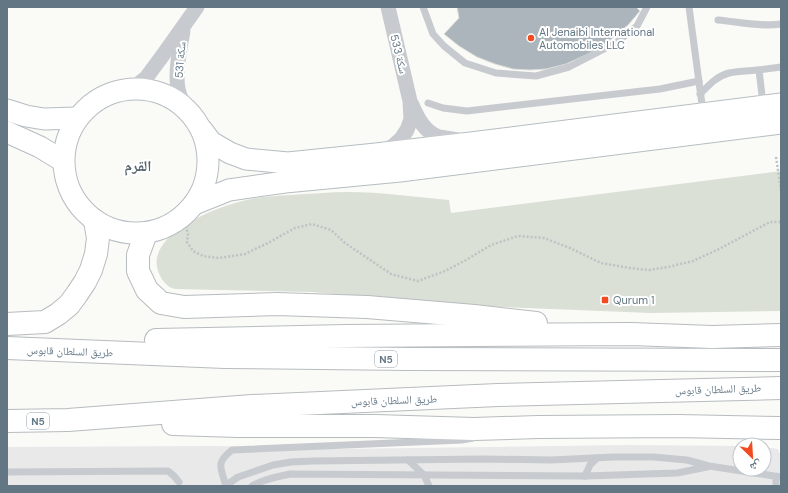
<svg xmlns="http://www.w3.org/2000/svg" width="788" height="493" viewBox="0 0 788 493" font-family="'DM Sans','Noto Naskh Arabic',sans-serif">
<rect width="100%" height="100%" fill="#fafaf7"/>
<path fill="#e8e9e8" d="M628 445 740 446V469H764V447L778 449 781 457V486H7V447L214 446 339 449Z"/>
<path fill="#dae0d6" d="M781 171V311L651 313 455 305 312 292 175 289C172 288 169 287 167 285 160 279 155 267 157 258 160 243 172 234 184 226 203 213 228 204 251 199 264 196 278 196 291 195 310 194 329 192 348 192 382 192 415 197 449 200L451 213Z"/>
<path fill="#abb5bb" stroke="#dcdcd9" d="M457 7H636L640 11 628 25 608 42 588 54 566 64 546 69 530 70 513 69 495 64 477 57 459 46 444 34 459 18Z"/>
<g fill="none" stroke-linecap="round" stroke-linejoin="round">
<defs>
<g id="secondary">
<circle cx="136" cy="161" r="72"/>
<path d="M7 110 26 116 44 119 77 118"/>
<path d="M202 130 211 142 230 153 246 159 288 163 376 154 471 143 781 104"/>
<path d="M7 132 40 147 63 161"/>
<path d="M194 204 229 190 285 182 400 171 781 123"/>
</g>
<g id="highway">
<path d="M146 233 138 255V271L147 290 161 303 184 307 277 304 367 307 474 316 536 323"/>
<path d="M7 324 45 322 58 314 69 305 77 294 85 282 91 270 96 254 98 238 95 221"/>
<path d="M156 340 346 336 631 334 712 337 781 335"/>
<path d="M7 348 225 357 409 359 781 360"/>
<path d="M7 421 68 420 252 406 498 395 781 388"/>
<path d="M173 424 238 426H375L474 429 538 427 678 426 781 428"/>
</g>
</defs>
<use href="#secondary" stroke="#b6bdc2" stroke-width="23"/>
<use href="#highway" stroke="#b7bcbf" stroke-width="24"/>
<g stroke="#bec2c4" stroke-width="2.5" stroke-dasharray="2 2" stroke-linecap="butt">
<path d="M776 157 781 190"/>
<path d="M184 218 188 234 187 242 193 251 203 256 219 258 245 254 268 243 295 228 312 224 331 230 345 243 391 274 418 281 445 271 466 260 491 245 518 236 544 238 570 248 601 263 630 268 649 270 668 267 693 261 719 249 770 222H781"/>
</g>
<g stroke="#c7cbcf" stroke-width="7">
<path d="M423 7 433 34 444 46 465 63 496 73 536 76 569 67 616 43 637 26 647 7"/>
<path d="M689 7 703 112"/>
<path d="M718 20C739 22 760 27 781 24"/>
<path d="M759 70 781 67"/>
<path d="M700 94C709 85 717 76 729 73 738 71 749 71 759 70L763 104"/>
<path d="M428 103 443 108 467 111 660 89 699 81"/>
<path d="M408 460 424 475 429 486"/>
<path d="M7 472 168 471 174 476 179 482"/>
<path d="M585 476 590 465 597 458"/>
<path d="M225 486 238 477 273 465 291 462 313 461 483 459 551 460 613 457H653L687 460 709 466 781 477"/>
<path d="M226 486C221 468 215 463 232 450L462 440 473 438"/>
<path d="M252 486C263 479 277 477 290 474L585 476 677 473 707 467"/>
<path d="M776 486V477"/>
</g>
<g stroke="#c7cbcf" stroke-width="15">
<path d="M183 31C180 49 173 78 180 96 183 102 188 108 191 114"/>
<path d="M132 89 146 78 163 55 197 7"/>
<path d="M412 105C418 118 424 132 439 137 445 138 452 139 458 140"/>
<path d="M382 151 393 146 401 139 407 130 411 119 410 101 388 7"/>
</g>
<use href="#secondary" stroke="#fff" stroke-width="21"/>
<use href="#highway" stroke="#fff" stroke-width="22"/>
</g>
<g fill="#f04b21" stroke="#fff" stroke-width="1.5">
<circle cx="531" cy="38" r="4"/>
<rect x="601" y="296" width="8" height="8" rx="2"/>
</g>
<g text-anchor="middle" stroke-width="4" stroke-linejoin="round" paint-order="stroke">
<g fill="#fff" stroke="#919fa9" stroke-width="1">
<rect x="375" y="351" width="22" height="16" rx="3"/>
<rect x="27" y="413" width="22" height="16" rx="3"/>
</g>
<g font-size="10" font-weight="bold" fill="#627684">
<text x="386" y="363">N5</text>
<text x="38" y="425">N5</text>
</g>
<g font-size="11" fill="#627684" stroke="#fff" text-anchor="start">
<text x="539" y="36">Al Jenaibi International<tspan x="539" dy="13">Automobiles LLC</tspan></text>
<text x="613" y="304">Qurum 1</text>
</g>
<g font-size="11" fill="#627684" stroke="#fff">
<text transform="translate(399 54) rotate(76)" y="4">سكة 533</text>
<text transform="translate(180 60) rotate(-85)" y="4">سكة 531</text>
<text transform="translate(70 351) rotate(2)" y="4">طريق السلطان قابوس</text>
<text transform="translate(718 389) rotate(-2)" y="4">طريق السلطان قابوس</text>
<text transform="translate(394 400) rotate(-2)" y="4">طريق السلطان قابوس</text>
</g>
<g font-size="15" font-weight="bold" fill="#55646f" stroke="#fff">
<text x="138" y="171">القرم</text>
</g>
</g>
<rect width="788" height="493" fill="none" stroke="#627684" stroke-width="16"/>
<g transform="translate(752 457) rotate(155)"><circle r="19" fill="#ffffff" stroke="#c0c8ce"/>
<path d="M0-3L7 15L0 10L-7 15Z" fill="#f04b21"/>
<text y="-6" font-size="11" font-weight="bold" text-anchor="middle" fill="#627684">ش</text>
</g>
</svg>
